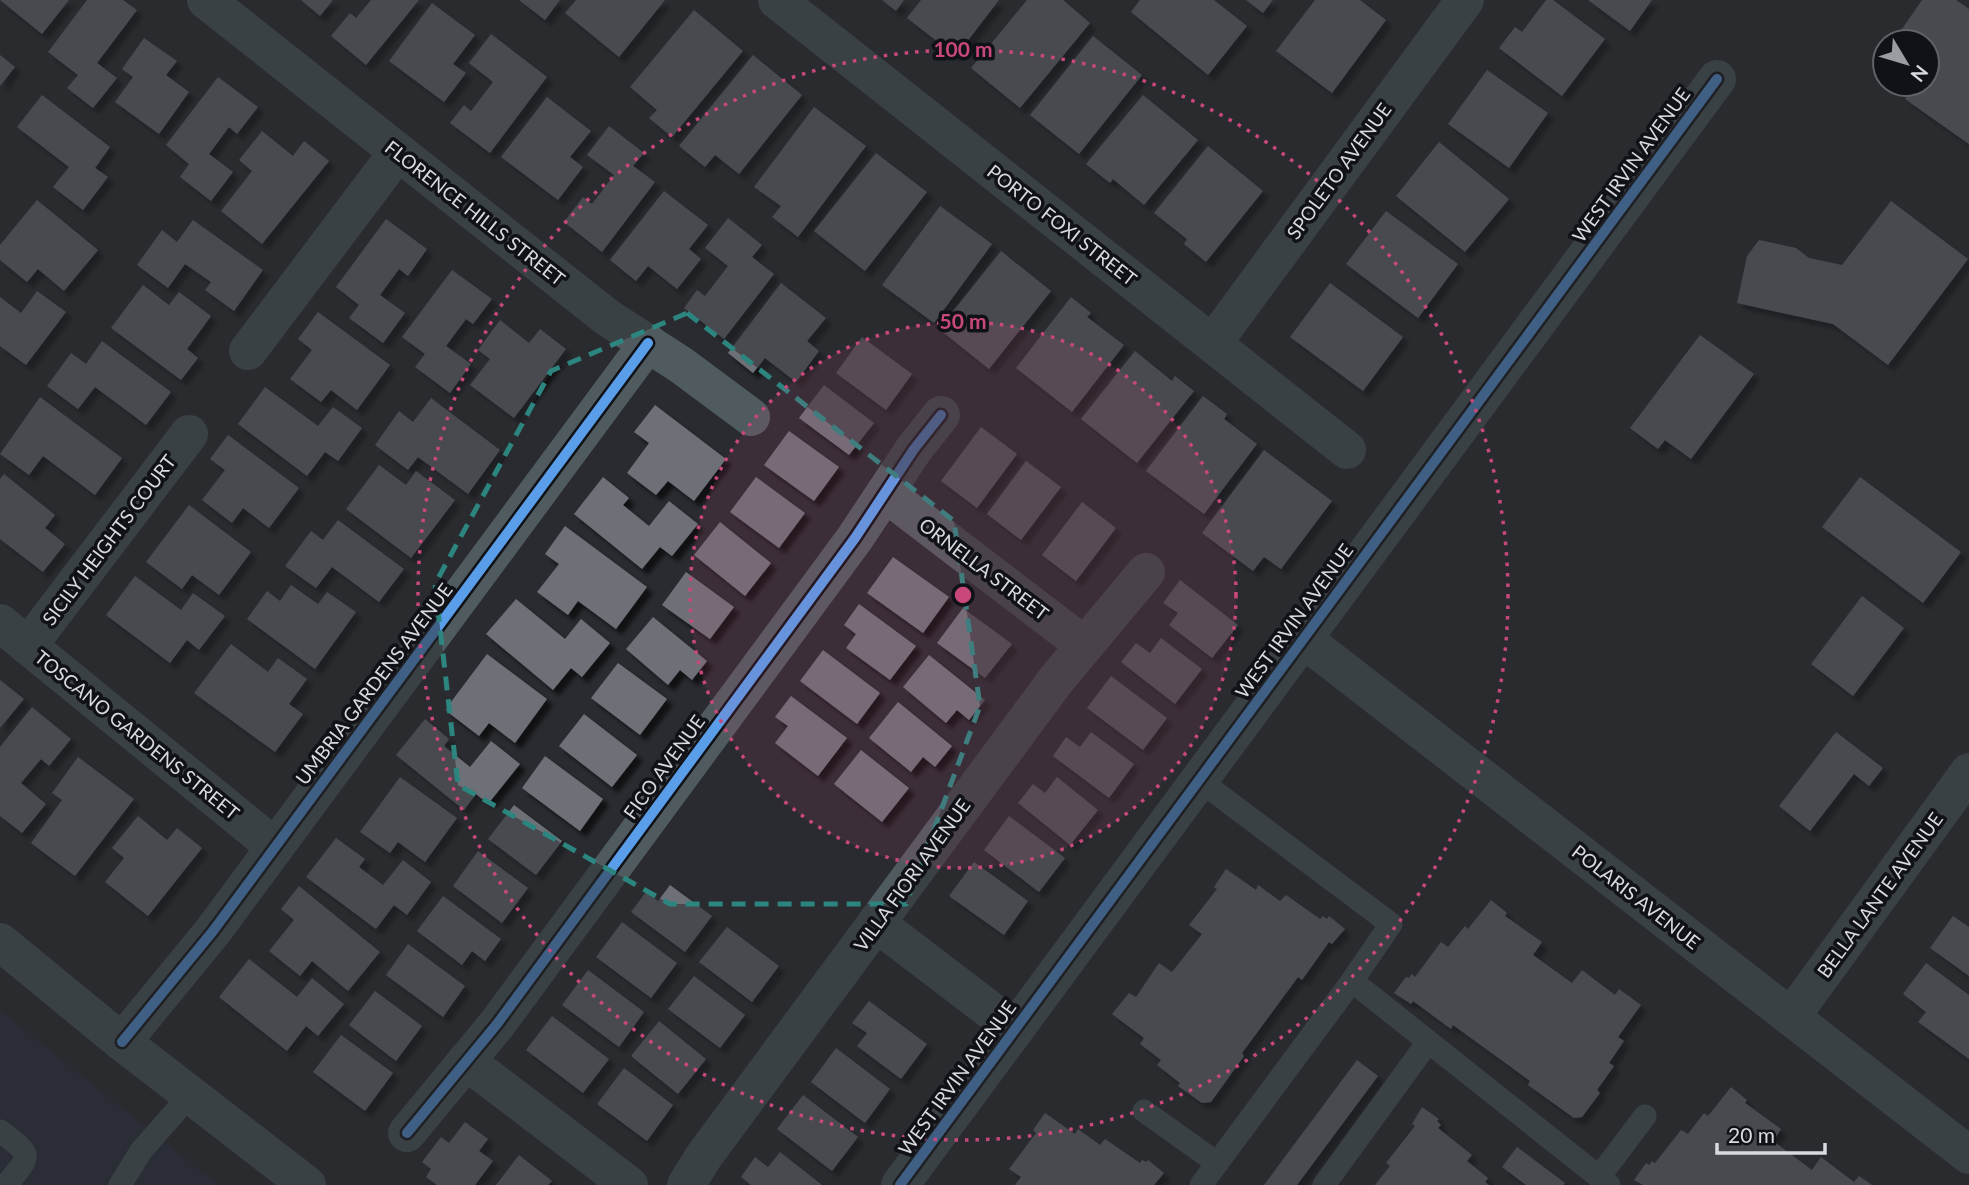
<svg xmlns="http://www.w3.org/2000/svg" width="1969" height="1185" viewBox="0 0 1969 1185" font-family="Lato,sans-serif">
<defs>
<filter id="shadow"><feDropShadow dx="6" dy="6" stdDeviation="2" flood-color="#0009"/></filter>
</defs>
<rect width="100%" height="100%" fill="#2a2b30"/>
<path fill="#2d303f" d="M0 1010 218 1185H0Z"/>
<g fill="#6e7078" filter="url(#shadow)">
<path d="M0 0H69L42 34Z"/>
<path d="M87 0H123L137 10 97 63 117 78 93 108 67 88 78 75 48 52Z"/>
<path d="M301 0H333L320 16Z"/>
<path d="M371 0H419L366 65 331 36 350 13 356 18Z"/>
<path d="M519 0H560L545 20Z"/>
<path d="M576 0H665L619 57 565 13Z"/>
<path d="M882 0H904L896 11Z"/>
<path d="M921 0H999L956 56 907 18Z"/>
<path d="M1027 0H1063L1090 23 1020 108 971 68Z"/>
<path d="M1140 0H1214L1247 26 1208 75 1131 12Z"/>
<path d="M1246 0H1273L1263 13Z"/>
<path d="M1315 0H1360L1386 20 1332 93 1276 51Z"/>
<path d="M1546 0H1553L1605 39 1562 96 1499 48 1515 27 1522 32Z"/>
<path d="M1588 0H1652L1630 31Z"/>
<path d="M1922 0H1956L1969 9V144L1905 99 1914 87 1910 84H1927V42H1893Z"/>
<path d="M432 3 475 35 453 64 466 73 444 102 389 61Z"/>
<path d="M694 10 743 51 672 137 649 118 657 110 630 87Z"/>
<path d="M491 34 547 77 490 153 450 123 464 105 471 111 493 82 469 63Z"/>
<path d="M1093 36 1142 75 1079 154 1030 115Z"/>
<path d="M144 38 177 61 166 75 189 92 159 134 115 102 133 77 122 69Z"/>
<path d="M0 55 15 67 0 86Z"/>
<path d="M753 55 802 95 739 174 715 155 705 167 679 146Z"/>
<path d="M1487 70 1548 113 1509 168 1448 124Z"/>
<path d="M218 77 258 107 237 134 229 127 209 154 233 172 211 201 180 177 189 164 166 145Z"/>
<path d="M42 95 110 147 95 168 108 177 83 210 53 187 69 167 17 127Z"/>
<path d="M1143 95 1198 140 1144 205 1113 179 1110 183 1086 164Z"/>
<path d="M547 97 591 131 570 157 583 167 558 200 501 157Z"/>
<path d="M814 107 866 146 798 237 772 217 781 206 754 187Z"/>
<path d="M609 126 644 153 633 166 655 182 602 252 564 222 583 197 592 204 614 175 587 155Z"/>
<path d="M262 131 293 156 304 141 329 161 262 244 221 211 252 171 239 160Z"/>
<path d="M1439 142 1509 199 1465 252 1396 196Z"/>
<path d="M1208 146 1263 191 1206 262 1184 244 1187 239 1154 213Z"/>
<path d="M876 153 927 192 865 271 814 231Z"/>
<path d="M664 191 708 225 689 249 701 259 677 289 648 266 636 281 610 260Z"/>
<path d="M37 200 98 250 64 291 38 269 27 282 0 260V245Z"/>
<path d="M1891 201 1968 259 1888 365 1833 324 1737 303 1747 256 1759 240 1796 248 1809 258 1842 265Z"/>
<path d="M940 206 992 244 934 323 882 285Z"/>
<path d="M1386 211 1458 264 1418 318 1346 264Z"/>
<path d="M728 218 762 245 752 257 774 274 724 339 684 308 697 290 705 296 728 266 705 248Z"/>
<path d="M386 219 427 249 408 276 399 269 380 295 405 313 383 343 349 318 359 305 336 287Z"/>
<path d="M193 220 263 270 234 311 205 290 211 282 185 264 168 288 137 265 162 230 177 242Z"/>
<path d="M1001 251 1051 291 989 369 939 329Z"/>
<path d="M452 270 492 299 473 324 466 319 446 346 471 364 450 393 415 367 425 354 402 337Z"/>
<path d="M781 283 826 318 807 341 819 351 796 382 765 358 753 373 728 353Z"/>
<path d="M1330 283 1403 337 1363 391 1290 337Z"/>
<path d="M143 285 169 305 179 292 211 316 187 349 198 358 181 380 111 328Z"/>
<path d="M37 291 66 312 26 365 0 346V297L21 313Z"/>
<path d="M1071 297 1091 313 1087 317 1124 345 1072 412 1016 368Z"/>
<path d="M318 312 390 365 357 410 331 390 321 402 290 379 312 350 298 339Z"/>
<path d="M500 320 529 343 540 329 566 349 514 418 470 385 490 359 478 350Z"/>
<path d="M1700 335 1754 374 1691 459 1665 440 1658 449 1630 428Z"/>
<path d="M862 337 912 374 886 410 836 373Z"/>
<path d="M102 341 171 392 146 425 95 387 78 409 47 386 71 353 86 364Z"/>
<path d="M1135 351 1172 381 1175 376 1194 391 1137 463 1081 419Z"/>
<path d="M824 385 874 423 849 455 799 418Z"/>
<path d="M265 387 318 426 333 407 362 428 338 461 325 452 307 476 238 424Z"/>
<path d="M1203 396 1227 414 1224 419 1257 444 1204 514 1146 471Z"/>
<path d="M40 397 122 458 95 495 43 456 29 475 0 454Z"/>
<path d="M431 398 500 450 468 494 418 457 408 470 375 445 399 411 413 422Z"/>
<path d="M655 405 726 459 694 501 668 481 656 495 627 473 649 443 634 432Z"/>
<path d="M981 427 1017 454 977 508 941 481Z"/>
<path d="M789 431 839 467 814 501 764 465Z"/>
<path d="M228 435 299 488 269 528 243 508 232 523 202 500 225 470 210 459Z"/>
<path d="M1264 450 1332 501 1281 569 1264 557 1253 571 1202 533Z"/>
<path d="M1026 461 1061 487 1021 540 987 514Z"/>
<path d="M379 465 406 485 416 471 455 500 411 558 346 509Z"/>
<path d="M4 474 55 515 45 528 65 544 43 572 0 539V479Z"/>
<path d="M603 477 629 498 623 505 649 526 669 501 698 524 672 556 660 547 642 569 574 514Z"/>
<path d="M756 477 805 513 779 548 730 512Z"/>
<path d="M1860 477 1961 552 1923 603 1822 527Z"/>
<path d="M1082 502 1116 528 1076 581 1042 555Z"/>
<path d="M189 505 251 552 219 595 192 575 182 589 146 562Z"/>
<path d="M338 520 404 569 379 602 332 567 316 588 285 566 311 531 323 540Z"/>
<path d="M720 522 771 563 745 596 694 555Z"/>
<path d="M565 526 647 587 616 629 578 601 568 615 537 592 559 564 545 554Z"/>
<path d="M893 557 949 597 923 633 867 593Z"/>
<path d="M686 572 734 607 710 639 662 605Z"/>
<path d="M135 576 181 610 193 593 225 616 199 650 187 640 170 663 106 615Z"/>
<path d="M1180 580 1238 625 1212 658 1169 625 1178 613 1163 603Z"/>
<path d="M291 585 318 604 327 592 356 612 315 669 247 619 267 591 280 601Z"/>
<path d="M1862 596 1904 628 1853 696 1811 664Z"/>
<path d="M516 599 565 639 581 619 610 643 582 677 571 668 553 690 486 634Z"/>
<path d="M859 604 916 646 890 680 846 648 856 634 844 625Z"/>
<path d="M963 608 1012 644 985 678 937 643Z"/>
<path d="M653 617 707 661 692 680 680 670 668 685 626 649Z"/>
<path d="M1161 638 1202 669 1175 704 1121 662 1136 643 1150 653Z"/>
<path d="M231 644 268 672 278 658 307 679 289 704 303 714 275 752 194 693Z"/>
<path d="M823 650 880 693 857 724 800 681Z"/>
<path d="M487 654 547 699 515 743 489 723 479 736 445 710Z"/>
<path d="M929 655 985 700 969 720 957 710 946 723 903 687Z"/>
<path d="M618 663 667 699 640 735 591 698Z"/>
<path d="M1111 676 1167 718 1143 750 1087 708Z"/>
<path d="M0 680 24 699 0 728Z"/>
<path d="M791 696 847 738 818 776 775 743 788 726 775 717Z"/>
<path d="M898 702 952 746 935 767 923 757 911 772 869 738Z"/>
<path d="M32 707 71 739 49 766 41 759 21 783 46 804 22 833 0 816V747Z"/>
<path d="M584 714 637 755 612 787 559 746Z"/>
<path d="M425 719 449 739 444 746 470 767 491 741 520 764 488 804 476 794 464 810 396 755Z"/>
<path d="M1091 732 1134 764 1109 798 1053 756 1066 737 1080 747Z"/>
<path d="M1836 732 1883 768 1869 786 1854 774 1810 831 1779 806Z"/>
<path d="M861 750 909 788 882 822 834 784Z"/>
<path d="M545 756 603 799 580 831 522 788Z"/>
<path d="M78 757 134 799 75 876 31 843 62 800 52 793Z"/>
<path d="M400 777 457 818 425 862 398 842 390 853 360 832Z"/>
<path d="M1057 777 1098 810 1070 845 1018 803 1033 784 1045 793Z"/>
<path d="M514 805 562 841 536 875 488 839Z"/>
<path d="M138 816 167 840 177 828 202 848 148 916 105 882 124 858 112 848Z"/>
<path d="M1009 816 1065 858 1039 892 984 850Z"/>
<path d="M336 838 365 859 359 867 383 885 403 860 431 882 407 915 394 905 376 929 306 877Z"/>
<path d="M478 851 528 888 502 923 453 886Z"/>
<path d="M974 862 1028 901 1004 935 949 896Z"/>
<path d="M1226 869 1256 890 1258 885 1280 901 1286 895 1320 919 1323 916 1327 919 1329 916 1345 929 1332 944 1329 942 1302 980 1298 977 1242 1053 1244 1056 1211 1102 1202 1103 1178 1086 1180 1083 1157 1065 1161 1060 1140 1044 1144 1038 1112 1014 1129 993 1136 997 1159 963 1172 972 1202 934 1189 925 1217 889 1214 887Z"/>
<path d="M670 885 712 916 685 952 631 912 646 892 658 901Z"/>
<path d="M299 886 380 952 348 991 312 961 300 976 269 951 294 920 281 909Z"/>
<path d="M443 896 501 939 485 961 472 951 462 965 417 931Z"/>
<path d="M1491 900 1507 913 1505 916 1542 942 1533 955 1572 983 1582 970 1615 995 1619 989 1641 1005 1618 1037 1624 1041 1609 1063 1614 1066 1597 1090 1600 1093 1582 1117 1574 1118 1528 1085 1530 1081 1453 1025 1451 1029 1413 1001 1411 1004 1394 993 1406 977 1409 978 1412 974 1415 977 1441 942 1448 947 1465 926 1468 929Z"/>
<path d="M1953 916 1969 927V976L1930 948Z"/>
<path d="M622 922 677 963 651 998 596 957Z"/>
<path d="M727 927 779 966 752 1002 699 962Z"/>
<path d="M408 944 465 986 443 1017 386 975Z"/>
<path d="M249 959 297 997 312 978 344 1004 318 1036 306 1026 287 1051 219 997Z"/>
<path d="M1926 963 1969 995V1059L1918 1022 1926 1012 1903 994Z"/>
<path d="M588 970 644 1012 619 1047 562 1005Z"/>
<path d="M694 976 745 1015 720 1048 668 1009Z"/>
<path d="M375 991 422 1026 396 1061 349 1025Z"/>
<path d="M869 1001 927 1044 901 1079 857 1046 867 1033 852 1023Z"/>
<path d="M552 1016 609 1059 583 1093 526 1050Z"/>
<path d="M659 1021 706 1059 678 1094 631 1056Z"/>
<path d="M341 1035 393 1073 365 1111 313 1072Z"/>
<path d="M836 1048 890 1089 865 1123 811 1082Z"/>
<path d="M1357 1060 1378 1076 1297 1185H1264Z"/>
<path d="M624 1068 673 1105 647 1141 597 1104Z"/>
<path d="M1731 1087 1747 1100 1745 1103 1781 1129 1773 1141 1812 1170 1821 1157 1854 1182 1859 1176 1872 1185H1643L1634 1180 1646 1163 1649 1165 1652 1161 1655 1163 1681 1130 1688 1134 1704 1113 1708 1116Z"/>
<path d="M803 1095 858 1137 832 1171 777 1129Z"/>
<path d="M1422 1107 1439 1119 1437 1121 1441 1125 1438 1128 1472 1155 1467 1161 1488 1178 1485 1182 1489 1185H1375L1390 1166 1386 1163 1415 1126 1412 1124Z"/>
<path d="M1045 1113 1075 1134 1078 1129 1100 1145 1105 1139 1140 1163 1142 1160 1146 1162 1148 1160 1164 1173 1154 1185H1015L1021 1177 1009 1169 1036 1133 1033 1130Z"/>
<path d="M465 1122 488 1139 479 1151 493 1161 475 1185H437L426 1177 431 1169 422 1162 441 1137 449 1143Z"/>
<path d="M1517 1147 1565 1183 1563 1185H1526L1502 1167Z"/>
<path d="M780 1152 822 1185H751L741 1177 755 1157 768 1167Z"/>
<path d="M519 1155 552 1181 548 1185H496Z"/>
</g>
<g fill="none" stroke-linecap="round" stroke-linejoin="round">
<g stroke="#4f5b5e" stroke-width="23">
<path d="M1199 780 1391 924 1352 981 1201 1185"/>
<path d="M1352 981 1609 1185"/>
<path d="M1144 1111 1217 1163"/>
<path d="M0 1131C32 1156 33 1153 6 1185"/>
<path d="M1599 1177 1645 1116"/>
<path d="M120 1185 141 1151 190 1095"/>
<path d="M1324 1185 1428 1042"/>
</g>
<g stroke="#4f5b5e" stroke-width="38">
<path d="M206 0 608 318 681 365 751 417"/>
<path d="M777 0 1347 450"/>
<path d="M1213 343 1465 0"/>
<path d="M248 351 398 152"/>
<path d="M885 493 1084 645"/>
<path d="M0 623 275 847"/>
<path d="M1302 638 1969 1155"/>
<path d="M28 646 189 434"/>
<path d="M876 923 1015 1029"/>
<path d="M1791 1017 1969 772"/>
<path d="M122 1042 213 931 648 343"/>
<path d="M466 1061 629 1185"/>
<path d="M407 1133 497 1024 855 538 914 449 941 415"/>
<path d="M686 1185 704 1156 1056 680 1146 572"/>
<path d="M900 1185 1717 79"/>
</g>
<path stroke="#4f5b5e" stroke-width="38" d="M0 942 122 1042 307 1185"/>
<defs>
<g id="cycleway">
<path d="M122 1042 213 931 648 343"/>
<path d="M407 1133 497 1024 855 538 914 449 941 415"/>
<path d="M900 1185 1717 79"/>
</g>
</defs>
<use href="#cycleway" stroke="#111217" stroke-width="15"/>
<use href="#cycleway" stroke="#5a9eea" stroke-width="10"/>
</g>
<path d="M0 0H1969V1185H0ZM687 313 954 521 980 706 906 904H670L458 785 435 584 551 371Z" fill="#2a2b30" fill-opacity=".55" fill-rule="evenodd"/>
<path fill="none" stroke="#2d857f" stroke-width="5" stroke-dasharray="14 9" stroke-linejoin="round" d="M687 313 954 521 980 706 906 904H670L458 785 435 584 551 371Z"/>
<circle cx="963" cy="595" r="273" fill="#c8487c" fill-opacity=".12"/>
<g fill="none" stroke="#c8487c" stroke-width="3.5" stroke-dasharray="3.5 7">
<circle cx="963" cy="595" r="273"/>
<circle cx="963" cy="595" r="545"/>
</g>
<g text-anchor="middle" stroke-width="7" stroke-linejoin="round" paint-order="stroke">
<g font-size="19" fill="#d8dae0" stroke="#111217">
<text transform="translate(1631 165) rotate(-54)" y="7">WEST IRVIN AVENUE</text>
<text transform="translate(1339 171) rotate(-54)" y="7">SPOLETO AVENUE</text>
<text transform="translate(475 213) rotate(38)" y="7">FLORENCE HILLS STREET</text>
<text transform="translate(1062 225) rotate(38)" y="7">PORTO FOXI STREET</text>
<text transform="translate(109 540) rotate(-53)" y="7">SICILY HEIGHTS COURT</text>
<text transform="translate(984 569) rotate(37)" y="7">ORNELLA STREET</text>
<text transform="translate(1294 621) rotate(-54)" y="7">WEST IRVIN AVENUE</text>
<text transform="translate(374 684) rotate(-53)" y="7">UMBRIA GARDENS AVENUE</text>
<text transform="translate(137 735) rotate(39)" y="7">TOSCANO GARDENS STREET</text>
<text transform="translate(664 767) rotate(-54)" y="7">FICO AVENUE</text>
<text transform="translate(912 875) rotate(-54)" y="7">VILLA FIORI AVENUE</text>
<text transform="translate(1880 895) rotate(-54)" y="7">BELLA LANTE AVENUE</text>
<text transform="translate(1636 897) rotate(38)" y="7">POLARIS AVENUE</text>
<text transform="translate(957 1078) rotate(-54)" y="7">WEST IRVIN AVENUE</text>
</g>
</g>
<circle cx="963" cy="595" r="10" fill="#c8487c" stroke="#111217" stroke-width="3.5"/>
<g font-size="21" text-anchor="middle" font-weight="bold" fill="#c8487c" stroke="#111217" stroke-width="7" stroke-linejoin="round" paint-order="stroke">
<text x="963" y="57">100 m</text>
<text x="963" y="329">50 m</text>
</g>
<g transform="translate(1906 63) rotate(128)"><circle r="33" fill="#111217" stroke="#616267" stroke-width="2"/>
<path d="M0-5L12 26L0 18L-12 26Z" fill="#9b9da2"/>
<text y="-10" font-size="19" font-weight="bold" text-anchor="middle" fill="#d8dae0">N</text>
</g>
<path d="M1717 1143v10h108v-10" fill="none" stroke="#d8dae0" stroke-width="3.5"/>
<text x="1728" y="1143" font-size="21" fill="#d8dae0" stroke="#111217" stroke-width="5" paint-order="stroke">20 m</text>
</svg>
